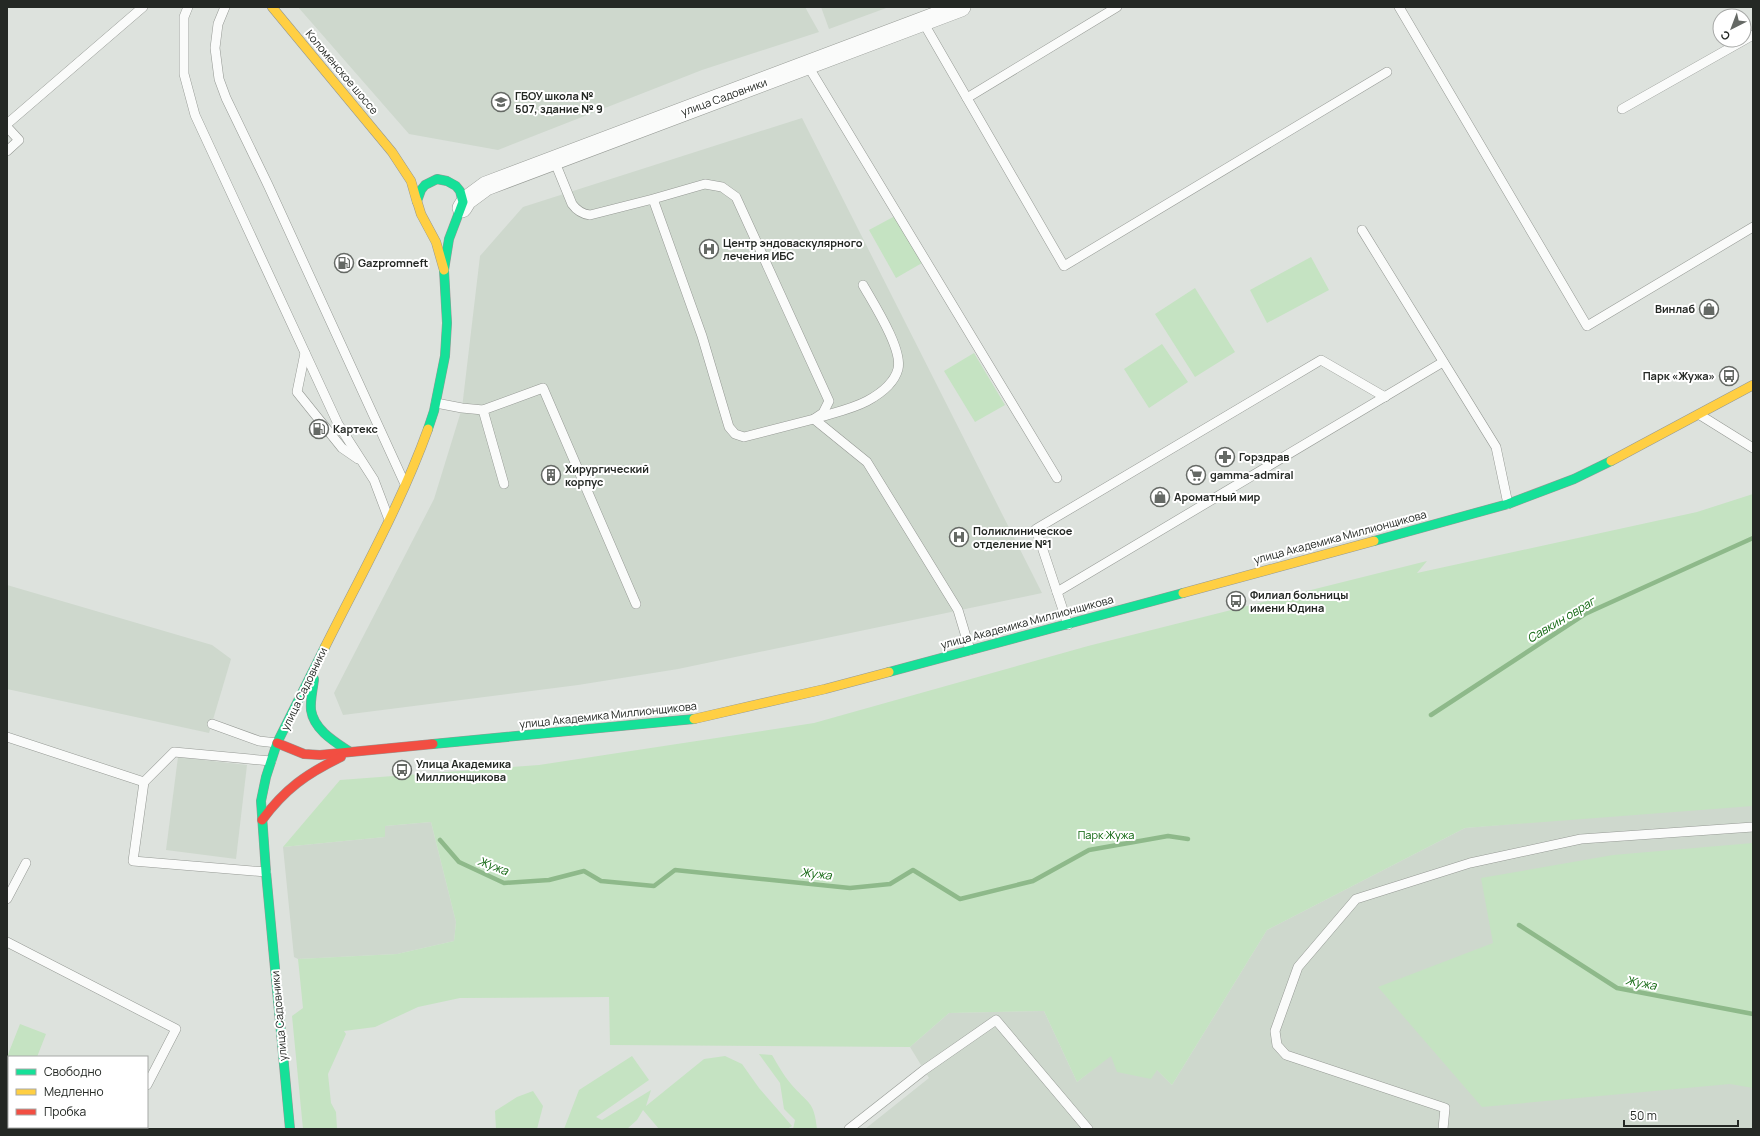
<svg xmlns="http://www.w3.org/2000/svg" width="1760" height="1136" viewBox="0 0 1760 1136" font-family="Manrope,sans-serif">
<rect width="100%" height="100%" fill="#dde2dd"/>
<g fill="#ced8cd">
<path d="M298 7H805L819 32 702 70 498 150 409 134Z"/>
<path d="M821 7H889L829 29Z"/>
<path d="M802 118 1042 593 678 669 578 685 343 715 334 693 434 499 462 408 480 256 523 207Z"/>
<path d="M7 585 212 645 231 659 209 733 7 689Z"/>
<path d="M178 757 247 765 236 859 166 850Z"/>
<path d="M1753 803V1129H865L929 1078 910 1047 949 1013 1044 1011 1077 1082 1129 1041 1172 1085 1267 930 1465 828Z"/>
<path d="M431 822 456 922 454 941 397 954 298 959 294 957 283 847 385 837V826Z"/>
</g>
<g fill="#c5e3c2">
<path d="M895 216 922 263 896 278 869 230Z"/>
<path d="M1311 257 1329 290 1267 323 1250 290Z"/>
<path d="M1195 288 1235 352 1195 377 1155 314Z"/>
<path d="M1162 344 1188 382 1149 408 1124 369Z"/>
<path d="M974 353 1005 405 975 422 944 371Z"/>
<path d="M1753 494V806L1465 828 1267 930 1172 1085 1157 1070 1151 1079 1117 1072 1111 1056 1077 1082 1044 1011 949 1013 910 1047 610 1045 609 997 460 998 418 1007 375 1027 344 1031 346 1034 328 1074 331 1103 336 1112 337 1129H303L292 1016 303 1008 298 959 397 954 454 941 456 922 431 822 385 826V837L283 847 340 780 539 765 814 723 1088 646 1427 561 1417 573 1697 512Z"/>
<path d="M1753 843V1088L1730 1084 1482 1107 1378 987 1493 943 1481 878 1613 855Z"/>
<path d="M20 1024 46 1034 37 1057H9V1077H7V1057Z"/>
<path d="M759 1054 772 1055C778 1065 784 1076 791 1084 808 1104 814 1100 817 1129H793L795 1120 784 1109 780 1083Z"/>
<path d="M632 1056 649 1080 596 1117 602 1120 651 1090 646 1106 704 1059 725 1056 742 1064 759 1088 792 1126 787 1129H659L643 1110 637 1120 627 1129H564L579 1090Z"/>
<path d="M533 1091 543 1106 537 1129H496L495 1111 517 1097Z"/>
</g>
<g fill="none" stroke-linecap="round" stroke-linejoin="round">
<g stroke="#8eb98a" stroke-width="4.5">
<path d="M1431 715 1585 614 1753 538"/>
<path d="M440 840 459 862 504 883 549 880 584 871 601 881 654 886 675 870 850 888 890 884 913 870 960 899 1033 881 1089 850 1168 836 1188 839"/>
<path d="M1519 925 1617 988 1753 1014"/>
</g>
<defs>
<g id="lane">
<path d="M188 7 184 17V74L195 115 338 424 374 480 388 517"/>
<path d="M225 7 218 24 215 48 219 79 226 98 268 185 404 482"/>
<path d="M1399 7 1587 326 1753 227"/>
<path d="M923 22 1064 266 1387 72"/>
<path d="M808 66 1057 478"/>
<path d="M967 98 1117 7"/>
<path d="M1622 109 1753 35"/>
<path d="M7 124 143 7"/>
<path d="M7 127 19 140 7 151"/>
<path d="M554 160 572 204C577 211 582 214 590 215L653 199 705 184 722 187 736 197 829 401 823 413 814 419 744 437 735 434 729 427 702 336 653 199"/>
<path d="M1362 230 1496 447 1508 504"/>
<path d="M305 353 297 392 342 448 358 459"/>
<path d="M436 403 462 408 483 410 543 388 636 604"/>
<path d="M483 410 504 484"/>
<path d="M1700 415 1753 448"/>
<path d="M817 418C833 413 852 409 867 401 880 394 894 384 898 369 903 349 873 303 863 285"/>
<path d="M814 419 867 462 958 610 970 650"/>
<path d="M1057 592 1443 362"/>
<path d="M1068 625 1036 529 1321 360 1385 397"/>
<path d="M212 724 259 741 277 743"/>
<path d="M7 737 144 782"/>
<path d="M266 872 133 861 144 782 174 752 271 761"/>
<path d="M7 899 26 863"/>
<path d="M7 942 176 1029 147 1085"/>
<path d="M125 1129 126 1127"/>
<path d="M849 1129 924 1070 996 1020 1088 1129"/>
<path d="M1443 1129 1445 1108 1286 1055 1277 1045 1275 1031 1298 967 1356 899 1470 863 1581 839 1753 827"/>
</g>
<path id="street" d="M462 208 467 200 486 186 961 7"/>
<g id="fast">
<path d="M417 201 421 190 425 185 437 179 447 181 456 186 460 191 463 202 449 239 444 270 447 323 445 356 434 411 428 429"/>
<path d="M1374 541 1508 504 1574 479 1611 461"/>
<path d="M889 672 1183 593"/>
<path d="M314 679C313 689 310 700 311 710 314 730 335 742 350 752"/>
<path d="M433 744 694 719"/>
<path d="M290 1129 266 872 261 801 266 777 277 743 325 647"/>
</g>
<g id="slow">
<path d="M272 7 392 152 411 181 417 202"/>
<path d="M417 201 421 214 436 242 444 270"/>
<path d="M1611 461 1753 385"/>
<path d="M1183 593 1374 541"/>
<path d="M325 647C361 575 401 504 428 429"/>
<path d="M694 719 825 689 889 672"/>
</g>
<g id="jam">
<path d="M277 743 304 754 320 755 433 744"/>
<path d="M262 820C285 789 306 774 341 757"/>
</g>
</defs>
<use href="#lane" stroke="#959994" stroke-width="10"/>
<use href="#street" stroke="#959994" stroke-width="20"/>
<use href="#fast" stroke="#959994" stroke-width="10"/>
<use href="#slow" stroke="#959994" stroke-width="10"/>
<use href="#jam" stroke="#959994" stroke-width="10"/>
<use href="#lane" stroke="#fafbfa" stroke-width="9"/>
<use href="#street" stroke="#fafbfa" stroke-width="19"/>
<use href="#fast" stroke="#16e098" stroke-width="9"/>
<use href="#slow" stroke="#ffcf43" stroke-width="9"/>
<use href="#jam" stroke="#f24e42" stroke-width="9"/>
</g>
<defs>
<symbol id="school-ring" viewBox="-11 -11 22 22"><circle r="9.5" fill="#fff" stroke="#656965" stroke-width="1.5"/><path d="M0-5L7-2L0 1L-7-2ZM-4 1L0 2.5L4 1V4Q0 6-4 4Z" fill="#656965"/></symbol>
<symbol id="hospital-ring" viewBox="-11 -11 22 22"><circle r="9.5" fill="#fff" stroke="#656965" stroke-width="1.5"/><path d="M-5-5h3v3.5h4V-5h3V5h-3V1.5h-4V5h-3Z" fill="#656965"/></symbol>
<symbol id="fuel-ring" viewBox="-11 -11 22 22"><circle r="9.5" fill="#fff" stroke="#656965" stroke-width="1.5"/><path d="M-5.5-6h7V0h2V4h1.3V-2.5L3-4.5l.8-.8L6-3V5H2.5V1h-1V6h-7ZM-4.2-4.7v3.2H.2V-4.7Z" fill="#656965"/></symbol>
<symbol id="shop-ring" viewBox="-11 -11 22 22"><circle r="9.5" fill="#fff" stroke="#656965" stroke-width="1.5"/><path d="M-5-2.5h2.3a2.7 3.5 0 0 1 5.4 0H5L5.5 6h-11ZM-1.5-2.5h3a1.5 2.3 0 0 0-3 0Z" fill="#656965"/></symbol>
<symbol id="bus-ring" viewBox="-11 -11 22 22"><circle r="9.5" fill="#fff" stroke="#656965" stroke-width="1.5"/><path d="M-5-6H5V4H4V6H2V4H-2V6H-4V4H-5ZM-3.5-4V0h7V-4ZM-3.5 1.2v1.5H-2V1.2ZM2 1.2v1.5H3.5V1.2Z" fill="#656965"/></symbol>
<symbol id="pharmacy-ring" viewBox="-11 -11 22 22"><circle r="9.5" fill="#fff" stroke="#656965" stroke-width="1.5"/><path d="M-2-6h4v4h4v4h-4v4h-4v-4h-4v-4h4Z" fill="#656965"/></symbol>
<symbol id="building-ring" viewBox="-11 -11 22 22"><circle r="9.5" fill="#fff" stroke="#656965" stroke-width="1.5"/><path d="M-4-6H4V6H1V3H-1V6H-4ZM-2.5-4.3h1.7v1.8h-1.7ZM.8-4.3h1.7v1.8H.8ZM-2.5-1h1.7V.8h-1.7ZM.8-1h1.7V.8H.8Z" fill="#656965"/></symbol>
<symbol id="supermarket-ring" viewBox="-11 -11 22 22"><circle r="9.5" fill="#fff" stroke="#656965" stroke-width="1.5"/><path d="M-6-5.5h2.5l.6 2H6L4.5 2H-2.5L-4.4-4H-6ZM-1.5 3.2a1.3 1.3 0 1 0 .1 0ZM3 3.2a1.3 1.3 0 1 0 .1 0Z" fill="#656965"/></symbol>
</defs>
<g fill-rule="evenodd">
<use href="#school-ring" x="490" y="91" width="22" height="22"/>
<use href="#hospital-ring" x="698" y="238" width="22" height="22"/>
<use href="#fuel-ring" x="333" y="252" width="22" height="22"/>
<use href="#shop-ring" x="1698" y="298" width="22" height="22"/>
<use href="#bus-ring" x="1718" y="365" width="22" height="22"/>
<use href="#fuel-ring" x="308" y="418" width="22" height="22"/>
<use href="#pharmacy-ring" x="1214" y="446" width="22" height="22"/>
<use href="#building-ring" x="540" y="464" width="22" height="22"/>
<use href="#supermarket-ring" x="1185" y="464" width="22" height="22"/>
<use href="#shop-ring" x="1149" y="486" width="22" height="22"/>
<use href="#hospital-ring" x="948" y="526" width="22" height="22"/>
<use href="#bus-ring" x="1225" y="590" width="22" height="22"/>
<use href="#bus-ring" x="391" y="759" width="22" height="22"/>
</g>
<g text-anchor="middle" stroke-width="4" stroke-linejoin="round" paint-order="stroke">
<g font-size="11" fill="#242824" stroke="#fff">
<text transform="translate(342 72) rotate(50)" y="4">Коломенское шоссе</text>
<text transform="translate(724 97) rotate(-20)" y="4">улица Садовники</text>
<text transform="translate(1340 537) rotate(-15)" y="4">улица Академика Миллионщикова</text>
<text transform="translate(1027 622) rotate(-15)" y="4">улица Академика Миллионщикова</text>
<text transform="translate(304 689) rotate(-64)" y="4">улица Садовники</text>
<text transform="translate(608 715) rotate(-6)" y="4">улица Академика Миллионщикова</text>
<text transform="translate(279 1016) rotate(-95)" y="4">улица Садовники</text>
</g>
<g font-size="11" font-weight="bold" fill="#242824" stroke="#fff" text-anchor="start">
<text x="515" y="100">ГБОУ школа №<tspan x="515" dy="13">507, здание № 9</tspan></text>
<text x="723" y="247">Центр эндоваскулярного<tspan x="723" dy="13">лечения ИБС</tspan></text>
<text x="358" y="267">Gazpromneft</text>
<text x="1695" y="313" text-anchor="end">Винлаб</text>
<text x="1715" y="380" text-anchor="end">Парк «Жужа»</text>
<text x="333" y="433">Картекс</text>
<text x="1239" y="461">Горздрав</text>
<text x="565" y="473">Хирургический<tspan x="565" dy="13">корпус</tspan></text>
<text x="1210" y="479">gamma-admiral</text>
<text x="1174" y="501">Ароматный мир</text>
<text x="973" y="535">Поликлиническое<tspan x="973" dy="13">отделение №1</tspan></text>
<text x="1250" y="599">Филиал больницы<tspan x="1250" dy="13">имени Юдина</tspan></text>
<text x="416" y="768">Улица Академика<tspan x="416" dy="13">Миллионщикова</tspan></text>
</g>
<g font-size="11" fill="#096209" stroke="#fff">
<text x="1106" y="839">Парк Жужа</text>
</g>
<g font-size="12" font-style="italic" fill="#10660f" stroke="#fff">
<text transform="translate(1561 620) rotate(-31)" y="4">Савкин овраг</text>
<text transform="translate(493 866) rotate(21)" y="4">Жужа</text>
<text transform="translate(816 874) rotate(6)" y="4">Жужа</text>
<text transform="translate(1641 983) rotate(11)" y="4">Жужа</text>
</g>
</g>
<rect width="1760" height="1136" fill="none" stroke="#242824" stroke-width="16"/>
<rect x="8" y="1056" width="140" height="72" fill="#ffffff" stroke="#a7a9a7"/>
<rect x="16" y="1069" width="20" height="6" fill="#16e098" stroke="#a7a9a7"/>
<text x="44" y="1076" font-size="12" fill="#242824">Свободно</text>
<rect x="16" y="1089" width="20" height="6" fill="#ffcf43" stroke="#a7a9a7"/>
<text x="44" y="1096" font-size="12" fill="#242824">Медленно</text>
<rect x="16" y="1109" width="20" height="6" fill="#f24e42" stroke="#a7a9a7"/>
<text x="44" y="1116" font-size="12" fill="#242824">Пробка</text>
<g transform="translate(1732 28) rotate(222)"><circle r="19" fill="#ffffff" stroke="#a7a9a7"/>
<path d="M0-3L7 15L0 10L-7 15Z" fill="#656965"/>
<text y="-6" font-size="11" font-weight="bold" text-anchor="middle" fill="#242824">С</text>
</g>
<path d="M1624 1120v6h114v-6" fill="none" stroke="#242824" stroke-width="2"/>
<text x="1630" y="1120" font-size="12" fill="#242824" stroke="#ffffff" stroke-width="3" paint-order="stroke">50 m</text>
</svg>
